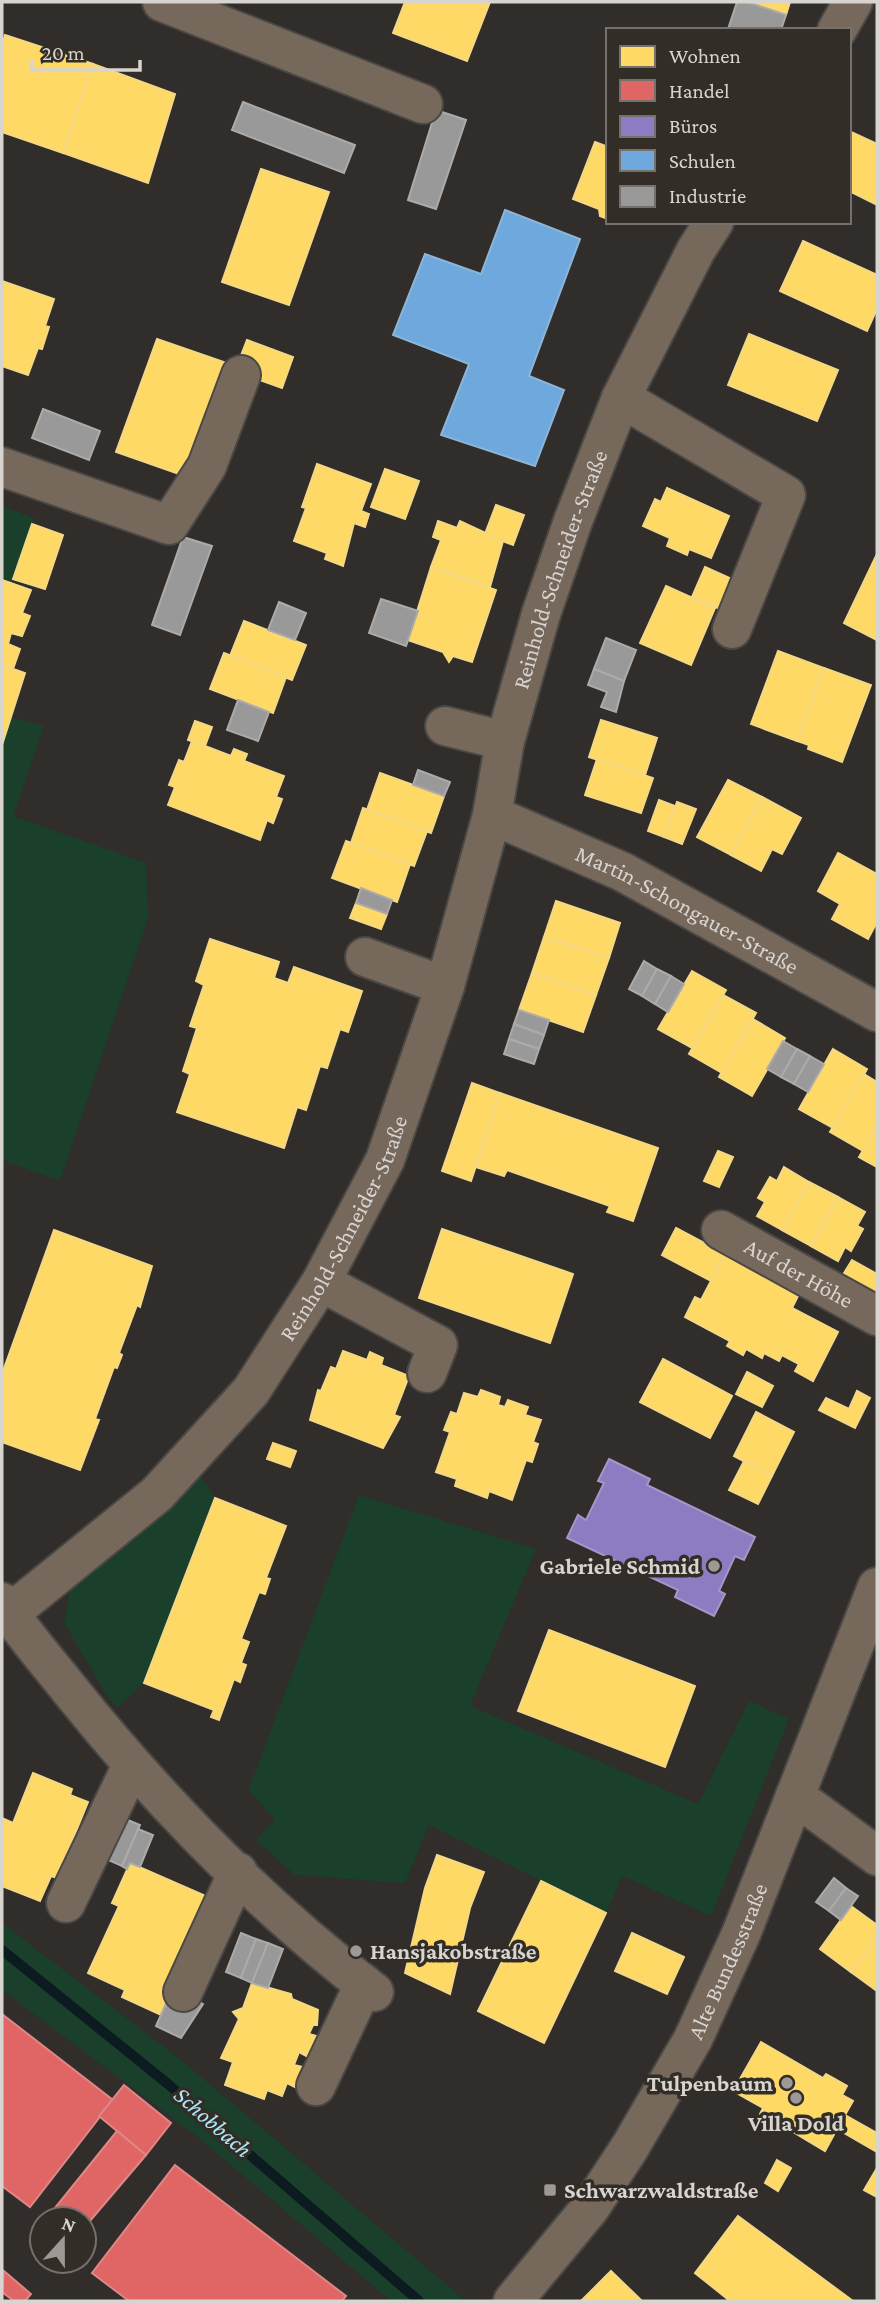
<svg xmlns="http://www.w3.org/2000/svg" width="879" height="2303" viewBox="0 0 879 2303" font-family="'Crimson Pro',serif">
<rect width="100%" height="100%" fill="#302d2a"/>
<g fill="#1a3f2b">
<path d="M2 506 34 518 12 583 2 580Z"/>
<path d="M11 717 44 726 13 816 146 863 148 919 60 1181 2 1160V745Z"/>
<path d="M196 1468 215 1498 144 1683 118 1707 108 1697 64 1623 72 1581Z"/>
<path d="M359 1495 536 1549 470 1706 698 1804 749 1701 789 1719 711 1916 623 1876 606 1913 429 1825 405 1883 295 1875 256 1840 275 1819 248 1791Z"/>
<path d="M2 1923 180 2059 466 2301H391L194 2134 2 1990Z"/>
</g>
<g fill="#ffd966" stroke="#f3d886" stroke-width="2">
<path d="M405 2H490L467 61 393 33Z"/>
<path d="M748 2H790L786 15Z"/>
<path d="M5 35 93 64 63 153 2 132V46Z"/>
<path d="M93 64 175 94 148 183 63 153Z"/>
<path d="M851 132 877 144V205L849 191Z"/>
<path d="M595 142 608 147V219L600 216 599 209 573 199Z"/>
<path d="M261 169 329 192 289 305 222 282Z"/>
<path d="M803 241 877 275V309L867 331 780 291Z"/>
<path d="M2 281 54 299 45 326 49 327 42 349 38 348 28 375 2 366Z"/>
<path d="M749 334 838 370 817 421 728 385Z"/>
<path d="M157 339 232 365 196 480 116 452Z"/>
<path d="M247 340 293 357 282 388 235 371Z"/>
<path d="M317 464 371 484 361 511 369 514 365 527 354 523 343 566 325 559 327 553 294 541 306 508 302 507Z"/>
<path d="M385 469 419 481 405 519 371 507Z"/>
<path d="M667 488 729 516 711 558 689 549 687 555 667 546 670 538 643 526 655 499 661 502Z"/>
<path d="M496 505 524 515 513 545 485 534Z"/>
<path d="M438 521 457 528 460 521 503 541 490 587 431 567 441 540 433 537Z"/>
<path d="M32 524 63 535 45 589 13 579Z"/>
<path d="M877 554V640L844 623Z"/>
<path d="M431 567 496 590 472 662 453 656 449 662 443 652 408 640Z"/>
<path d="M705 567 734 580 722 610 692 597Z"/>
<path d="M2 580 31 590 22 613 30 616 22 636 11 633 8 644 20 649 13 669 2 665Z"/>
<path d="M666 586 715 608 691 665 640 643Z"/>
<path d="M244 621 306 645 292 680 230 656Z"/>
<path d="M778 651 824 668 797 741 751 724Z"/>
<path d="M224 653 286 677 273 713 210 689Z"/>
<path d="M2 665 25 673 2 745Z"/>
<path d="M824 668 871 685 842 762 808 749 809 745 797 741Z"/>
<path d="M601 720 657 738 645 775 589 757Z"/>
<path d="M195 721 212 727 205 746 188 740Z"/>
<path d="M192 741 231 756 234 749 247 754 244 761 284 776 276 797 282 799 273 823 267 820 260 840 168 805 175 787 169 785 179 760 184 762Z"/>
<path d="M597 759 653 778 641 813 585 795Z"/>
<path d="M380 773 444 796 431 833 367 810Z"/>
<path d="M728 780 762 797 731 855 697 837Z"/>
<path d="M762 797 801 818 782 854 772 849 761 871 731 855Z"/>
<path d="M659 800 675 806 664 837 648 831Z"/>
<path d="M677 802 696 809 682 844 664 837Z"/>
<path d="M363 808 427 831 414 866 351 843Z"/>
<path d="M346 841 410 864 397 902 332 878Z"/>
<path d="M838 853 877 874V922L868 939 832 919 840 904 818 891Z"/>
<path d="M556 901 620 923 609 958 544 937Z"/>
<path d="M356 903 387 914 381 929 350 918Z"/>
<path d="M544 937 609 958 596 995 532 973Z"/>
<path d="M210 939 279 962 274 978 288 983 294 967 362 991 348 1032 340 1029 327 1068 320 1066 306 1110 297 1107 284 1148 177 1112 190 1074 183 1071 197 1028 190 1026 204 985 196 981Z"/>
<path d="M692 971 726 990 692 1048 658 1029Z"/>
<path d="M532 973 596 995 583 1032 519 1010Z"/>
<path d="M723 995 756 1013 722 1073 689 1054Z"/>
<path d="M753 1019 785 1038 752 1096 719 1077Z"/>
<path d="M833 1049 867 1069 833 1128 799 1109Z"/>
<path d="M864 1074 877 1082V1126L863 1151 830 1132Z"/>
<path d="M472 1083 500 1093 471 1181 442 1171Z"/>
<path d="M500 1093 658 1148 633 1221 607 1212 610 1206 507 1170 504 1176 476 1167Z"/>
<path d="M877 1126V1167L859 1157Z"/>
<path d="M718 1151 733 1157 719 1187 704 1181Z"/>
<path d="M784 1167 809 1182 782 1230 757 1216 765 1202 758 1198 770 1177 777 1181Z"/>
<path d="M809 1182 838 1197 811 1246 782 1230Z"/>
<path d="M838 1197 865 1212 857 1226 863 1229 851 1251 845 1247 838 1261 811 1246Z"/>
<path d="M676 1228 725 1254 711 1281 662 1255Z"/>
<path d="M442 1229 573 1274 550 1343 419 1298Z"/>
<path d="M54 1230 152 1266 140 1307 137 1305 119 1353 122 1355 117 1368 114 1367 95 1419 99 1420 80 1470 2 1442V1374Z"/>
<path d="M725 1254 800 1292 792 1308 838 1332 813 1381 795 1371 799 1364 782 1355 779 1361 764 1353 762 1358 746 1349 743 1355 727 1346 730 1341 685 1317 695 1297 701 1300Z"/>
<path d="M852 1260 877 1274V1288L873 1296 841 1278Z"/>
<path d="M343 1351 367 1360 370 1352 383 1358 381 1365 409 1376 394 1415 400 1417 383 1448 310 1420 318 1390 321 1391 331 1367 336 1369Z"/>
<path d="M663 1359 732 1396 710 1438 640 1402Z"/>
<path d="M747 1372 773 1386 762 1407 736 1394Z"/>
<path d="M481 1390 500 1397 498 1405 505 1407 508 1400 528 1407 525 1415 541 1420 533 1442 538 1444 532 1462 526 1460 512 1500 489 1491 487 1498 455 1486 457 1479 436 1472 450 1432 444 1430 451 1412 457 1414 464 1393 478 1397Z"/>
<path d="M857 1391 870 1398 855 1428 819 1410 826 1398 849 1409Z"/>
<path d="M756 1412 794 1432 772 1476 734 1456Z"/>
<path d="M273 1443 296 1451 290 1467 267 1459Z"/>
<path d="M744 1461 772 1476 758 1504 729 1490Z"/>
<path d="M215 1498 286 1526 266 1578 270 1579 265 1594 259 1592 241 1639 249 1642 241 1663 246 1665 240 1682 234 1679 219 1720 211 1717 214 1710 144 1683Z"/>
<path d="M549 1630 695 1686 665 1767 518 1711Z"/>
<path d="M33 1773 72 1789 70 1795 88 1802 57 1878 51 1876 40 1901 2 1886V1818L13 1823Z"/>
<path d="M437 1855 484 1872 470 1908 450 1994 405 1973 425 1888Z"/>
<path d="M130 1863 208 1897 161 2015 122 1997 125 1990 88 1973 119 1906 112 1903Z"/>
<path d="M541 1881 606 1913 544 2043 478 2011Z"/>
<path d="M851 1906 877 1925V1937L851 1972 820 1949Z"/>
<path d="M632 1933 684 1957 667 1994 615 1971Z"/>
<path d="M877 1937V1991L851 1972Z"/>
<path d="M252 1983 291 1994 292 1999 318 2010 317 2025H313L309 2034 320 2037 312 2059 299 2052 294 2065 307 2068 299 2089 287 2083 282 2096 267 2090 264 2099 225 2085 233 2062 221 2058 239 2019 233 2012 243 2008Z"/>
<path d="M761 2042 823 2078 826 2074 847 2086 842 2095 853 2101 845 2115 877 2133V2152L837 2129 825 2151 793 2132 796 2127 790 2123 786 2131 759 2116 763 2108 733 2091Z"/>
<path d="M777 2160 791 2168 778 2191 765 2183Z"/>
<path d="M877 2168V2197L864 2190Z"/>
<path d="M738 2216 853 2301H730L695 2273Z"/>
<path d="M611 2271 642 2301H581Z"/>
</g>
<g fill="#e06666" stroke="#de8786" stroke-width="2">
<path d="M2 2014 113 2100 30 2207 2 2186Z"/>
<path d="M124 2085 171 2123 146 2155 99 2116Z"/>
<path d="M117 2131 146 2155 84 2228V2219H46Z"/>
<path d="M175 2165 346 2296 342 2301H129L92 2273Z"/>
<path d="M4 2271 31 2294 25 2301H14L2 2292Z"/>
</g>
<path fill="#8e7cc3" stroke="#a496c7" stroke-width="2" d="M609 1459 650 1479 647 1485 755 1537 744 1560 735 1556 719 1591 725 1594 714 1616 675 1597 678 1590 567 1538 578 1515 586 1520 604 1483 598 1481Z"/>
<path fill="#6fa8dc" stroke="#8eb5d8" stroke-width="2" d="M505 210 580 239 529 376 564 390 535 466 441 435 469 364 393 335 425 254 481 274Z"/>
<g fill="#999" stroke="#acabaa" stroke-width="2">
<path d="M737 2H748L786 15 781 30 728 29Z"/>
<path d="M243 102 355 145 344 173 232 130Z"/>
<path d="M436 110 466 120 436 209 408 200Z"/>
<path d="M43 409 100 431 89 460 32 438Z"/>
<path d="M183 537 212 546 180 635 152 625Z"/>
<path d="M381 599 418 611 406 646 369 633Z"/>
<path d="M279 602 306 613 295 640 268 630Z"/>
<path d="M606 638 636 650 624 681 594 669Z"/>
<path d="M594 669 624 681 616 712 601 707 607 692 588 685Z"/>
<path d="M238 700 269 712 258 741 227 730Z"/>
<path d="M418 770 450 782 444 796 413 785Z"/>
<path d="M361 888 392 900 387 914 356 903Z"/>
<path d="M644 961 657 969 642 996 629 989Z"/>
<path d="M657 969 671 976 655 1004 642 996Z"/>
<path d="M671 976 684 984 668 1012 655 1004Z"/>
<path d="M519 1010 549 1020 544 1035 514 1024Z"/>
<path d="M514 1024 544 1035 539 1049 509 1039Z"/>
<path d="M509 1039 539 1049 534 1064 504 1054Z"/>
<path d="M783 1041 797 1049 781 1077 767 1069Z"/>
<path d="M797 1049 810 1056 794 1084 781 1077Z"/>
<path d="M810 1056 824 1064 808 1092 794 1084Z"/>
<path d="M123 1818 140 1825 122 1866 106 1859Z"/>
<path d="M138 1829 153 1835 140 1867 130 1863 127 1869 122 1866Z"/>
<path d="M834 1878 846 1888 829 1911 816 1902Z"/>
<path d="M846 1888 858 1896 841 1920 829 1911Z"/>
<path d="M241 1933 256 1939 241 1978 226 1972Z"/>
<path d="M256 1939 268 1943 252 1983 241 1978Z"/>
<path d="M268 1943 283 1949 268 1988 252 1983Z"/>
<path d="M173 1988 203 2004 181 2038 156 2026Z"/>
</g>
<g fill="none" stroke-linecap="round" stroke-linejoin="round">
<path stroke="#0c1b1f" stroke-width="10" d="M2 1950 168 2084 419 2301"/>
<defs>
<g id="minor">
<path d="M162 2 423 104"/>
<path d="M837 30 853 2"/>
<path d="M621 398 786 495 732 629"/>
<path d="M2 467 169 525 207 466 241 375"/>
<path d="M445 726 505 741"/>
<path id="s1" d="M492 815 623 872 877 1012"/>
<path d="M365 957 445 986"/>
<path id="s2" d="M721 1230 877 1316"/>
<path d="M321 1282 438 1345 427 1373"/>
<path d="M2 1602C22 1633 47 1661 70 1690 159 1801 260 1905 374 1992"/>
<path id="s3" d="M9 1614 157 1494 251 1391 321 1282 385 1160 445 986 492 815 505 741 541 614 573 521 621 398 696 250 714 222"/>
<path d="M795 1796 877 1856"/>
<path d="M66 1903 132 1765"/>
<path d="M183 1992 238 1872"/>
<path d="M316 2086 364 1984"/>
<path id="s4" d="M513 2301 590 2208 630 2147 693 2039 741 1934 877 1587"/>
</g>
</defs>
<use href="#minor" stroke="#4a4845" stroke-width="42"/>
<use href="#minor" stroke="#77685c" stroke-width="38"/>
</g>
<g fill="#9d9a96" stroke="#332d27" stroke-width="2.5">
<circle cx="714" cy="1566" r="7"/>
<circle cx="356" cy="1951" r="7"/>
<circle cx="787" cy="2083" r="7"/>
<circle cx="796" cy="2098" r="7"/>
<rect x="543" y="2183" width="14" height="14" rx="3.5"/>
</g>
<g text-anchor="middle" stroke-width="7" stroke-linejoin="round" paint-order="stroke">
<g font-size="23" fill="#d8d4d0" stroke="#332d27">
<text dy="8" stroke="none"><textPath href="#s3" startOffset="1214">Reinhold-Schneider-Straße</textPath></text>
<text dy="8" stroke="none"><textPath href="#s1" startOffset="217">Martin-Schongauer-Straße</textPath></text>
<text dy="8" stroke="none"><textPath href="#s3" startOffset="518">Reinhold-Schneider-Straße</textPath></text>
<text dy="8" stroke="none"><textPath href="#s2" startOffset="89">Auf der Höhe</textPath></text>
<text dy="8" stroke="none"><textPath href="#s4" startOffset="404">Alte Bundesstraße</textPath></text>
</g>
<g font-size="23" font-weight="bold" fill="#d8d4d0" stroke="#332d27" text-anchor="end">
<text x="700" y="1574">Gabriele Schmid</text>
<text x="370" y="1959" text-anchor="start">Hansjakobstraße</text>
<text x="773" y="2091">Tulpenbaum</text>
<text x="796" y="2131" text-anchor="middle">Villa Dold</text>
<text x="564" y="2198" text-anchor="start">Schwarzwaldstraße</text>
</g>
<g font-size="24" font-style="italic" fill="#ade6f4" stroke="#332d27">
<text transform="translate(213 2122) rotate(41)" y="8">Schobbach</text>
</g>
</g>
<rect width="879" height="2303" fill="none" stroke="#d8d4d0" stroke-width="7"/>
<rect x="606" y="28" width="245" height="196" fill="#332d27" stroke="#75706b" stroke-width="2"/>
<rect x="620" y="46" width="35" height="21" fill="#ffd966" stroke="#75706b" stroke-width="2"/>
<text x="669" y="63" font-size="21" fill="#d8d4d0">Wohnen</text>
<rect x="620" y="80" width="35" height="21" fill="#e06666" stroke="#75706b" stroke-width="2"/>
<text x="669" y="98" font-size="21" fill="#d8d4d0">Handel</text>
<rect x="620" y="116" width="35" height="21" fill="#8e7cc3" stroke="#75706b" stroke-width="2"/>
<text x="669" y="133" font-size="21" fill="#d8d4d0">Büros</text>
<rect x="620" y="150" width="35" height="21" fill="#6fa8dc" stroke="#75706b" stroke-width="2"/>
<text x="669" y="168" font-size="21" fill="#d8d4d0">Schulen</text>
<rect x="620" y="186" width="35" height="21" fill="#999999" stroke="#75706b" stroke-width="2"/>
<text x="669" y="203" font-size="21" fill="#d8d4d0">Industrie</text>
<g transform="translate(63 2240) rotate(21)"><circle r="33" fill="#332d27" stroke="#75706b" stroke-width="2"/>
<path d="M0-5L12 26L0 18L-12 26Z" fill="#9d9a96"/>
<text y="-10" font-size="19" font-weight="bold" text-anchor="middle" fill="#d8d4d0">N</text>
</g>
<path d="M32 60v10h108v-10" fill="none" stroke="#d8d4d0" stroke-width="3.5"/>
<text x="42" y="60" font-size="21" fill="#d8d4d0" stroke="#332d27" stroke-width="5" paint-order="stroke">20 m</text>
</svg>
